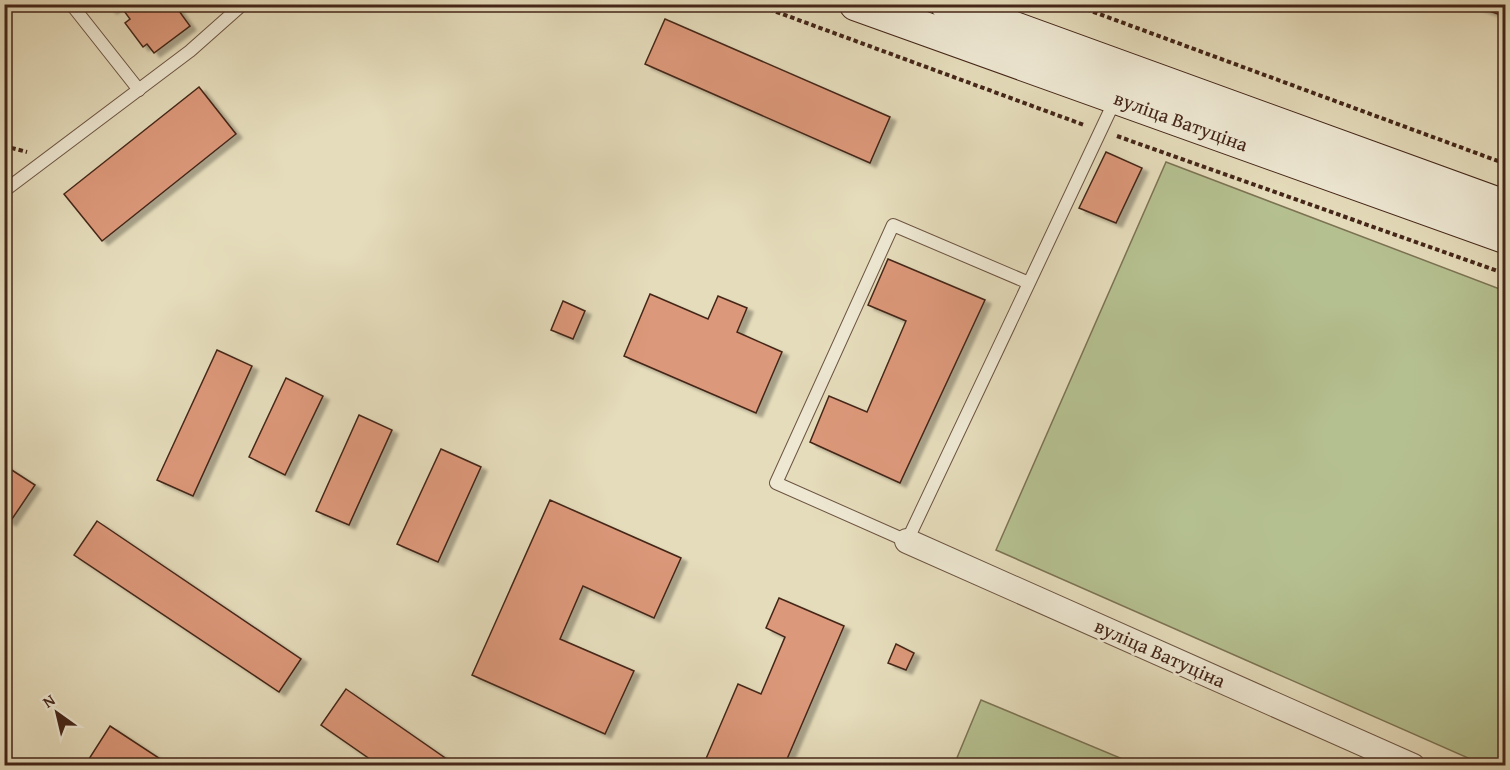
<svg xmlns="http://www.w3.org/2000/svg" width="1510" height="770" viewBox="0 0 1510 770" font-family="'Gentium Book Plus',serif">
<defs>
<filter id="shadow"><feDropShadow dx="6" dy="4" stdDeviation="1.5" flood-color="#0004"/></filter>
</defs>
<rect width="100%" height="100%" fill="#e5dcbb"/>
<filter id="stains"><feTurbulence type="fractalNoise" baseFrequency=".00333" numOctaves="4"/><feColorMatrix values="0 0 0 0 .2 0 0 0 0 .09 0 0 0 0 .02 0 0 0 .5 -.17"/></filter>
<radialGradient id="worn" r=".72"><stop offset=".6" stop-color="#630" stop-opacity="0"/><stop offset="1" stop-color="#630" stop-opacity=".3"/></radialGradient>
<g fill="#b5c090" stroke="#7c7354" stroke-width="1.5">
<path d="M1166 162 1505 291V765H1484L996 550Z"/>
<path d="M981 700 1137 765H954Z"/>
</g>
<g fill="#dc987a" stroke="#442619" stroke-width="1.5" filter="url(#shadow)">
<path d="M106 4H118L111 10Z"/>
<path d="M119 4H174L190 26 154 53 147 44 143 47 125 23 130 19Z"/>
<path d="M1470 4H1506V17Z"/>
<path d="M665 19 890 117 870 163 645 64Z"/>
<path d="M199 87 236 134 102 241 64 194Z"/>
<path d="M1106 152 1142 168 1116 223 1079 208Z"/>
<path d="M888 259 985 300 900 483 810 442 829 396 867 412 906 321 868 305Z"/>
<path d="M650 294 708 319 718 296 747 308 737 332 782 352 756 413 624 356Z"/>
<path d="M563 301 585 311 573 339 551 330Z"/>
<path d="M217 350 252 366 193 496 157 480Z"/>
<path d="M286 378 323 396 285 475 249 457Z"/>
<path d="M359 415 392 430 349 525 316 511Z"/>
<path d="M441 449 481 467 438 562 397 544Z"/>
<path d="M4 465 35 485 10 522 4 518Z"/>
<path d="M550 500 681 558 654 618 583 586 560 639 634 671 605 734 472 675Z"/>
<path d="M97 521 301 659 279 692 74 555Z"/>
<path d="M779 598 844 626 784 766H717L705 761 738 684 761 694 785 637 766 628Z"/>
<path d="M896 644 914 653 906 670 888 663Z"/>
<path d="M346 689 451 762 449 766H380L321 725Z"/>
<path d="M110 726 171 766H93L87 762Z"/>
</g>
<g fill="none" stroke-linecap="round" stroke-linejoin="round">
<defs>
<g id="lane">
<path d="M71 4 139 90"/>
<path d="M4 191 190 51 243 4"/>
<path d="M1029 283 893 225 776 483 907 541 1029 283 1116 98"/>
</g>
<path id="street" d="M907 541 1413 766"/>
<g id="secondary">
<path d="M856 4 1506 237"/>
<path d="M947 4 1506 207"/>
</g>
</defs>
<use href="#lane" stroke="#6c5442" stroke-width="14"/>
<use href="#street" stroke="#6c5442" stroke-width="26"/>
<use href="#secondary" stroke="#442619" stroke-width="35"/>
<g stroke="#442619" stroke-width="4" stroke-dasharray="4.5 3" stroke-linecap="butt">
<path d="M755 4 1084 125"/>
<path d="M1072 4 1506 164"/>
<path d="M1117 136 1506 274"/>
<path d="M4 146 27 152"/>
</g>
<use href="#lane" stroke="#eee8d3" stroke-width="12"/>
<use href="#street" stroke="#eee8d3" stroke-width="24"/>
<use href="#secondary" stroke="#eee8d3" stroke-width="33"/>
</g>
<g text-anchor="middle" stroke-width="5" stroke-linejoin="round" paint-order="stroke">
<g font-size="20" fill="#442619" stroke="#eee8d3">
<text transform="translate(1181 121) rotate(20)" y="7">вуліца Ватуціна</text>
<text transform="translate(1160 653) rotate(24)" y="7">вуліца Ватуціна</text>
</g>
</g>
<rect width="1510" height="770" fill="none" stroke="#e5dcbb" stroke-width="24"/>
<rect x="6" y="6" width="1498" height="758" fill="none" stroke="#442619" stroke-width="3"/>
<rect x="12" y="12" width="1486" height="746" fill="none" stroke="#442619" stroke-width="1.5"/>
<g transform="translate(57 713) rotate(326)" stroke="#eee8d3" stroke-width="4.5" paint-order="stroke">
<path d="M0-4.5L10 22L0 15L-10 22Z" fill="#442619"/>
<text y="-9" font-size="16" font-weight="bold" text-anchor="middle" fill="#442619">N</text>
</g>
<rect width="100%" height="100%" filter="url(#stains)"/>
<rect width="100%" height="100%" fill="url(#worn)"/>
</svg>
